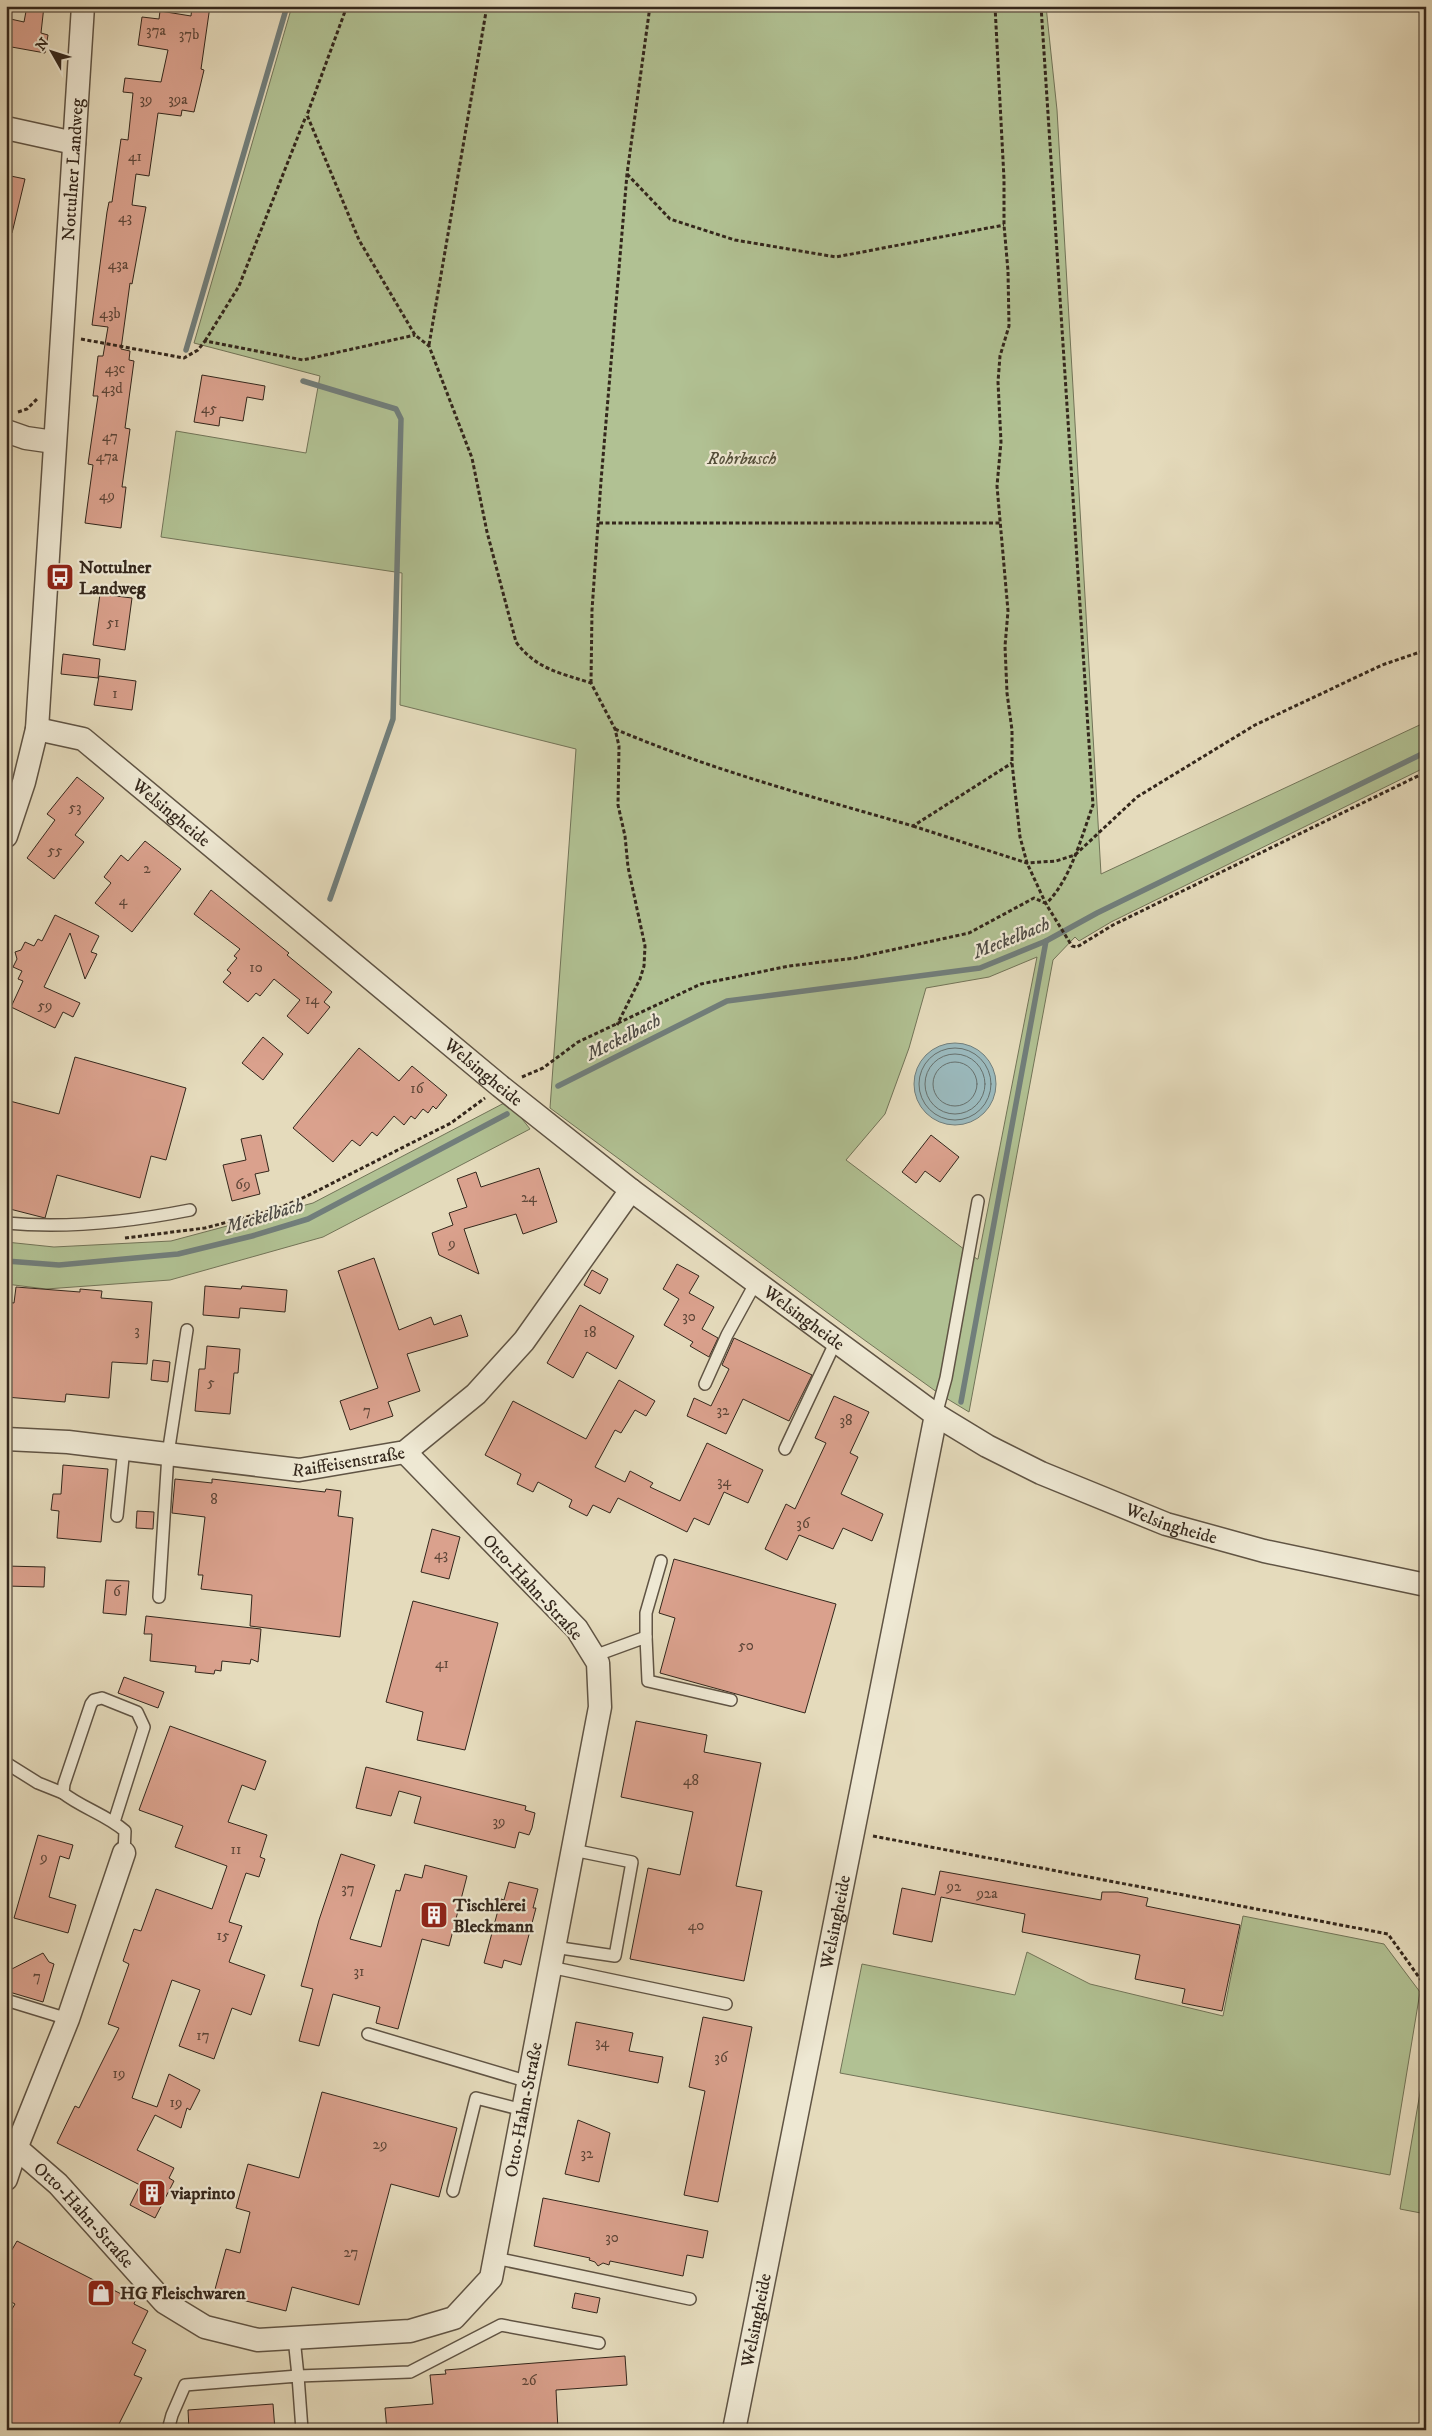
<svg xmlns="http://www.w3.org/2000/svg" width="1432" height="2436" viewBox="0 0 1432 2436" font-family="'IM FELL DW Pica',serif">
<rect width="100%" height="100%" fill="#e5dbbc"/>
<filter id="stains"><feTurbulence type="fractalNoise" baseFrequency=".004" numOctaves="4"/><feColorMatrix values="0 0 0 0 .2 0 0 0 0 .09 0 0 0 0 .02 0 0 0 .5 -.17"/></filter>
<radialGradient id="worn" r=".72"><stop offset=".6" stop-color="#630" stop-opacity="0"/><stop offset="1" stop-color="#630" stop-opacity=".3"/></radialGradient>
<g fill="#b1c193" stroke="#727458" fill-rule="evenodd">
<path d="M292 6H1046L1057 110 1101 874 1426 722V767L1111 922 1079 941 1075 937 1053 960 969 1412 941 1395 863 1339 550 1108 576 749 400 705 402 573 161 537 176 431 306 453 320 376 194 343ZM1037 957 978 1259H977L846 1160 885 1114 909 1048 926 988 989 977Z"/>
<path d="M508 1101 530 1129 323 1237 170 1280 46 1289 6 1284V1242L54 1247 171 1241 313 1203Z"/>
<path d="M1243 1916 1384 1944 1420 1992 1390 2175 840 2073 862 1964 1015 1995 1027 1952 1090 1984 1223 2016Z"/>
<path d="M1426 2058V2214L1400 2209Z"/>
</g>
<circle fill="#9ab8bb" stroke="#717e7b" cx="955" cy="1084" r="41"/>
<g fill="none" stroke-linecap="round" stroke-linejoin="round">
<g stroke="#67706c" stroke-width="1">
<circle cx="955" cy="1084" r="36"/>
<circle cx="955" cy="1084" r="30"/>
<circle cx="955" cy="1084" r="22"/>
</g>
<g stroke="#717e7b" stroke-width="5.5">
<path d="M186 350 287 6"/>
<path d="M303 381 396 409 401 419 393 719 330 899"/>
<path d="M558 1086 727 1001 980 968 1046 941 1097 913 1426 752"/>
<path d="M6 1261 59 1265 178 1254 252 1236 308 1219 507 1114"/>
<path d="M961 1402 1046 941"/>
</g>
</g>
<g fill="#daa18d" stroke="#34271c">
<path d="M27 6H44L41 33 48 35 45 53 6 46V18L24 22Z"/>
<path d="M192 6H210L201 69 204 70 194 112 182 110 181 116 158 113 149 176 136 174 132 205 146 207 132 284 130 283 121 349 130 351 129 360 134 361 125 428 130 429 122 487H126L121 528 85 523 93 465 88 464 98 396H93L98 356H103L108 327 92 325 107 212 109 202H112L121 139 128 140 133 93 123 92 125 78 161 82 168 50 138 45 142 17 159 19 160 11 191 16Z"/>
<path d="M6 175 25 179 12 233 6 232Z"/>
<path d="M202 375 265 386 263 400 247 397 243 421 220 417 219 426 194 422Z"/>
<path d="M100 594 132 598 125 650 93 645Z"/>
<path d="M63 654 100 659 98 678 61 674Z"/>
<path d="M99 676 136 681 132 710 94 705Z"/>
<path d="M77 777 104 798 75 835 84 842 54 879 27 858 55 820 47 814Z"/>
<path d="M145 841 181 869 132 932 95 903 111 883 104 877 121 855 128 861Z"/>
<path d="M211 890 289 953 287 955 332 992 324 1002 330 1007 308 1034 287 1016 300 1000 274 979 260 996 256 993 248 1002 223 982 231 973 227 970 237 958 234 956 240 949 194 914Z"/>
<path d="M55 915 99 936 91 952 97 954 85 979 70 933 44 987 80 1003 73 1017 63 1012 55 1028 11 1007 23 981 18 979 22 971 13 967 17 959 15 952 21 950 25 942 34 946 38 939 42 941Z"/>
<path d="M263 1037 283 1054 263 1080 242 1063Z"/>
<path d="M359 1048 399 1081 412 1066 447 1095 436 1109 433 1106 428 1113 423 1109 415 1119 411 1116 404 1125 394 1116 377 1136 372 1132 360 1146 352 1140 333 1162 293 1128Z"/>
<path d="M75 1057 186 1088 166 1160 151 1156 140 1198 57 1175 45 1218 6 1208V1100L59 1114Z"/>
<path d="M261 1135 269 1171 255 1174 260 1194 232 1201 223 1165 246 1160 241 1139Z"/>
<path d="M931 1135 959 1157 940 1182 925 1171 916 1183 902 1172Z"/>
<path d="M539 1168 557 1222 523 1234 516 1214 464 1229 479 1274 439 1255 432 1233 453 1225 449 1213 467 1207 457 1179 476 1172 481 1187Z"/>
<path d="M374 1258 399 1330 431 1317 434 1325 461 1315 468 1336 407 1354 420 1391 388 1402 393 1416 350 1430 340 1401 378 1388 338 1271Z"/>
<path d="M677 1264 699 1276 689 1293 714 1307 702 1329 718 1338 709 1357 690 1346 693 1342 664 1325 679 1299 663 1289Z"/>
<path d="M592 1270 608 1279 600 1294 584 1285Z"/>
<path d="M205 1286 241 1289 242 1286 287 1290 285 1312 240 1308 239 1318 203 1315Z"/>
<path d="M16 1287 80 1292V1289L102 1291 101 1298 152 1302 147 1364 112 1362 109 1398 66 1394 65 1402 6 1397V1302L14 1303Z"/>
<path d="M580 1305 634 1336 616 1369 587 1352 573 1378 547 1363Z"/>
<path d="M734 1338 812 1375 789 1421 743 1399 726 1434 687 1416 694 1398 711 1406 729 1369 722 1365Z"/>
<path d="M207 1346 240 1349 238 1373H234L230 1414 195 1411 199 1369H205Z"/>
<path d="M153 1360 170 1362 168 1382 151 1380Z"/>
<path d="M619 1380 655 1401 646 1416 635 1410 621 1433 615 1430 595 1467 625 1482 630 1471 653 1483 650 1487 680 1501 707 1443 763 1470 748 1503 724 1492 709 1525 694 1518 687 1532 618 1498 610 1513 593 1505 587 1516 569 1507 572 1500 538 1482 533 1492 517 1484 521 1474 485 1455 513 1401 586 1439Z"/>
<path d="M834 1396 869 1412 850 1453 858 1457 841 1494 883 1514 872 1541 843 1528 833 1549 799 1535 787 1560 765 1549 786 1504 795 1509 826 1443 815 1438Z"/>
<path d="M63 1465 108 1469 101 1542 57 1538 59 1511 51 1510 53 1494H61Z"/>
<path d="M175 1479 212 1483V1479L325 1492 326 1489 341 1491 338 1516 353 1518 340 1637 250 1626 252 1595 201 1589 203 1575H198L205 1517 172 1513Z"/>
<path d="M137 1511 154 1512 153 1529 136 1528Z"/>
<path d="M432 1529 460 1537 449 1579 421 1572Z"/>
<path d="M674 1559 836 1604 805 1713 660 1673 675 1618 659 1613Z"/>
<path d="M6 1566 45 1567 44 1587 6 1586Z"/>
<path d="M106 1580 129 1581 126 1615 103 1613Z"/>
<path d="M413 1601 498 1623 465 1750 417 1740 423 1712 386 1702Z"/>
<path d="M146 1616 261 1629 258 1662 251 1659 250 1664 222 1661 221 1671 215 1670 214 1674 195 1672 196 1666 150 1661 152 1634H144Z"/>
<path d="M124 1677 164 1692 158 1708 118 1693Z"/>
<path d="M636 1721 707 1735 704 1752 761 1763 736 1886 762 1891 744 1981 630 1959 648 1868 680 1875 693 1812 621 1797Z"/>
<path d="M170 1726 266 1761 255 1790 242 1785 228 1822 267 1835 260 1857 265 1859 259 1877 246 1873 229 1922 242 1926 229 1962 265 1975 251 2015 232 2008 214 2059 179 2046 200 1990 172 1980 132 2098 157 2107 169 2074 200 2090 190 2110 187 2108 181 2128 155 2115 137 2150 174 2168 169 2178 174 2181 155 2218 130 2205 140 2185 57 2143 75 2106 79 2108 119 2028 108 2024 129 1964 123 1961 134 1929 141 1931 156 1889 212 1909 227 1866 175 1847 183 1826 139 1810Z"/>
<path d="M366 1767 526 1806 525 1810 535 1813 532 1828 529 1835 519 1832 515 1848 414 1823 421 1797 399 1791 391 1816 356 1808Z"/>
<path d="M38 1835 73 1845 69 1859 60 1856 49 1897 76 1905 68 1933 14 1918Z"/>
<path d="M341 1854 375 1865 350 1939 381 1947 396 1890 400 1891 405 1874 422 1878 425 1865 467 1876 449 1946 422 1939 398 2029 376 2023 380 2007 333 1994 319 2046 299 2041 313 1989 301 1986 319 1920Z"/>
<path d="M940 1871 1101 1900 1102 1892H1118L1148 1898 1146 1906 1240 1925 1222 2011 1182 2003 1185 1989 1135 1979 1140 1955 1022 1932 1025 1914 941 1897 932 1942 893 1934 902 1888 935 1895Z"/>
<path d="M509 1882 538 1889 533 1908H536L521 1965 504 1960 502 1968 484 1963 501 1899 504 1900Z"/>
<path d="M43 1953 49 1962 54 1964 43 2002 6 1991V1972Z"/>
<path d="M703 2017 752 2027 718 2202 684 2195 705 2091 689 2087Z"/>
<path d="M576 2022 633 2033 629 2051 663 2057 658 2083 568 2065Z"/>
<path d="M322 2092 457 2128 439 2197 391 2184 359 2305 292 2287 286 2311 214 2293 226 2249 240 2253 250 2212 236 2208 248 2164 299 2178Z"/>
<path d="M578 2120 610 2133 599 2182 565 2174Z"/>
<path d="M543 2198 708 2231 703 2258 687 2255 683 2276 610 2261 609 2265 603 2263 598 2266 595 2262 589 2260 590 2258 534 2246Z"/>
<path d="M17 2241 135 2301 134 2304 148 2311 132 2343 146 2350 134 2375 142 2378 116 2430H6V2319L15 2304 6 2299V2260Z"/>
<path d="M575 2293 600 2298 597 2313 572 2308Z"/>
<path d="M625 2356 627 2385 556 2390 558 2430H387L385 2408 433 2404 430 2375 446 2374 445 2370Z"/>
<path d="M273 2404 275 2430H189L188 2410Z"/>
</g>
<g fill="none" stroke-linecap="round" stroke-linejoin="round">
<defs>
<g id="service">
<path d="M6 1223C68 1229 129 1222 190 1210"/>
<path d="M705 1384 727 1335 756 1282"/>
<path d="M936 1415 946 1378 978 1201"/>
<path d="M785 1449 835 1343"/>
<path d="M117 1516 124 1448"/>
<path d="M159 1597 168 1454 187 1330"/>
<path d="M646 1637V1613L661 1561"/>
<path d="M594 1656 646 1637 648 1681 731 1700"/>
<path d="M6 1763 38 1783 63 1793"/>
<path d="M114 1822 144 1727 137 1712 102 1698 94 1700 91 1704 64 1784 63 1793C82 1808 107 1815 125 1831L124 1853"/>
<path d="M554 1947 615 1956 632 1862 573 1850"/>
<path d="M550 1967 726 2004"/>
<path d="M6 2000 68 2019"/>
<path d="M368 2034 529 2082"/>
<path d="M453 2191 476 2098 523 2110"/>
<path d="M495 2258 690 2299"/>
<path d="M294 2338 298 2376 410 2372 501 2325 599 2343"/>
<path d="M168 2430 172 2415 185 2385 298 2376 302 2430"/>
</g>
<g id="minor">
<path d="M6 128 74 143"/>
<path d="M6 431 26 438 54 442"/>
<path id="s1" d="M37 729 83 739 500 1086 631 1190 936 1415 987 1446 1041 1473 1166 1524 1264 1551 1426 1585"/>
<path id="s2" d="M6 836 24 782 37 729 83 6"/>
<path id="s3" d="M6 1439 68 1442 299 1470 405 1452 476 1394 524 1341 631 1190"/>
<path id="s4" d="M6 2139 58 2184 164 2302 205 2327 258 2340 410 2331 454 2318 491 2278 600 1707 598 1663 577 1629 405 1452"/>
<path d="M6 2179 17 2146 68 2019 124 1853"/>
<path id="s5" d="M734 2430 936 1415"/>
</g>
</defs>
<use href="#service" stroke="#605444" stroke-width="14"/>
<use href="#minor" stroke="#605444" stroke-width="25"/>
<g stroke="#34271c" stroke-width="3" stroke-dasharray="4 2.5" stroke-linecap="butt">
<path d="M347 6 307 115 359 240 415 335 429 346 472 458 487 532 516 642C536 669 560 673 591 683L615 729 619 746 618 805 625 836 628 867 645 946 644 966 640 979 617 1025"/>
<path d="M995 6 1004 179V225L1008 271 1009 326 1000 356 998 382 1001 442 997 486 1008 611 1005 646 1007 693 1012 730V763L1020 837 1027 863 1046 904 1072 946 1077 947 1113 925 1426 772"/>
<path d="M1041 6 1093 805C1081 838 1071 879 1046 904"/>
<path d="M627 174 670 219 735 240 836 257 1004 225"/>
<path d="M81 339 184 358 198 350 205 341 303 360 415 335"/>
<path d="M205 341 239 286 306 116"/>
<path d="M429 345 487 6"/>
<path d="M18 412 27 409 37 399"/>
<path d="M599 523H1000"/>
<path d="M591 683 592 610 601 481 627 174 650 6"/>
<path d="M615 729C711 770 813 797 913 826L1012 763"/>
<path d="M913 826 1027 863 1056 861 1075 855 1137 797 1255 725 1382 665 1426 650"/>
<path d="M522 1077 543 1068 578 1042 701 984 789 966 855 958 969 933 1034 898 1045 903"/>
<path d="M125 1238 205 1228 277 1209 307 1196 451 1123 485 1098"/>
<path d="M873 1836 1388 1934 1421 1980"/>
</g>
<use href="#service" stroke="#eee8d3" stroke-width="11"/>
<use href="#minor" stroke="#eee8d3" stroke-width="22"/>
</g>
<defs>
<symbol id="bus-square" viewBox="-11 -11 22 22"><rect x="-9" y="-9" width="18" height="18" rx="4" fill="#8f2418" stroke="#eee8d3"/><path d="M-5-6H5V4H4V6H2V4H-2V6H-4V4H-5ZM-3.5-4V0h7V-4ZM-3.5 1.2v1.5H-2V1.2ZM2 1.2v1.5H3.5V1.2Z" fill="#fff"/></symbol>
<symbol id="building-square" viewBox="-11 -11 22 22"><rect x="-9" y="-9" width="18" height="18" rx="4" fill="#8f2418" stroke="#eee8d3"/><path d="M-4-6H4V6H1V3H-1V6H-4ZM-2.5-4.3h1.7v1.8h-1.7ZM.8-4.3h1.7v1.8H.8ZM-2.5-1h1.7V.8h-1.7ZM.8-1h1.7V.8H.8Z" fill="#fff"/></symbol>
<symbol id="shop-square" viewBox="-11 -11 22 22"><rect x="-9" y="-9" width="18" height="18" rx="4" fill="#8f2418" stroke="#eee8d3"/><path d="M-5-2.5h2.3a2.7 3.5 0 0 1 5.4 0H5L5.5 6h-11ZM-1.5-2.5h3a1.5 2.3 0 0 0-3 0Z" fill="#fff"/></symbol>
</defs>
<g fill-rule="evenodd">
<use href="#bus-square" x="44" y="561" width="32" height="32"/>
<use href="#building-square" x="418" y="1899" width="32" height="32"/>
<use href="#building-square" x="136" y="2177" width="32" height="32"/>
<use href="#shop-square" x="85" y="2277" width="32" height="32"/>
</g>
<g text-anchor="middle" stroke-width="4.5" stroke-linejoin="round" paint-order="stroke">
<g font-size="15" fill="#5e4638">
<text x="156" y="35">37a</text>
<text x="189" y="39">37b</text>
<text x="146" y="104">39</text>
<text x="178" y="104">39a</text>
<text x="135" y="161">41</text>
<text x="125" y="222">43</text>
<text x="118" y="269">43a</text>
<text x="110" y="318">43b</text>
<text x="115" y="373">43c</text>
<text x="112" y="393">43d</text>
<text x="209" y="413">45</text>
<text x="110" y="441">47</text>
<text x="107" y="461">47a</text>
<text x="107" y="500">49</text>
<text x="113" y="627">51</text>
<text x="115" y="698">1</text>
<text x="75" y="812">53</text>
<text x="55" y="855">55</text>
<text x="147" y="873">2</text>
<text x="123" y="905">4</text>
<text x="256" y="972">10</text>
<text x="312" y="1004">14</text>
<text x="45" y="1010">59</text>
<text x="417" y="1093">16</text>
<text x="243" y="1189">69</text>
<text x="529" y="1202">24</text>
<text x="452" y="1248">9</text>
<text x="689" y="1321">30</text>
<text x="137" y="1335">3</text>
<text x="590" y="1337">18</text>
<text x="211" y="1387">5</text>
<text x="367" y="1415">7</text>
<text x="723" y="1415">32</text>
<text x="846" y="1425">38</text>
<text x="724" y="1486">34</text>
<text x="214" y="1504">8</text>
<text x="803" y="1528">36</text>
<text x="441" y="1559">43</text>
<text x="117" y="1596">6</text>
<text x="746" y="1650">50</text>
<text x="442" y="1668">41</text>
<text x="691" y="1785">48</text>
<text x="499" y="1826">39</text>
<text x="236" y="1854">11</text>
<text x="44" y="1862">9</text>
<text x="954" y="1891">92</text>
<text x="348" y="1893">37</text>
<text x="987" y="1898">92a</text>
<text x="696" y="1930">40</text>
<text x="223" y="1940">15</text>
<text x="359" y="1976">31</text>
<text x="37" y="1981">7</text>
<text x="203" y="2040">17</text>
<text x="602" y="2047">34</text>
<text x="721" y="2062">36</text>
<text x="119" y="2078">19</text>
<text x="176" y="2107">19</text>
<text x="380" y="2149">29</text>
<text x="587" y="2158">32</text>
<text x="612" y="2242">30</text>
<text x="351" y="2257">27</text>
<text x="529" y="2385">26</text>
</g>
<g font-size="18" fill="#34271c" stroke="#eee8d3">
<text dy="6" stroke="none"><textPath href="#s2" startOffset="672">Nottulner Landweg</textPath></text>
<text dy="6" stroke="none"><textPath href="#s1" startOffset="162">Welsingheide</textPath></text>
<text dy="6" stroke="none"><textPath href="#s1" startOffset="568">Welsingheide</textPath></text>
<text dy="6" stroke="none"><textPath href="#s1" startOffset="972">Welsingheide</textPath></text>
<text dy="6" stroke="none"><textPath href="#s3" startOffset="345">Raiffeisenstraße</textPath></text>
<text dy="6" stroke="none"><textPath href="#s1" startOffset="1396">Welsingheide</textPath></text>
<text transform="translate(533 1587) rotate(47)" y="6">Otto-Hahn-Straße</text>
<text dy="6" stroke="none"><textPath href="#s5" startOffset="518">Welsingheide</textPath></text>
<text dy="6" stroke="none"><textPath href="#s4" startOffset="754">Otto-Hahn-Straße</textPath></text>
<text dy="6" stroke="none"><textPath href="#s4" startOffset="109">Otto-Hahn-Straße</textPath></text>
<text dy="6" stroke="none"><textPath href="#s5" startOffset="112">Welsingheide</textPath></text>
</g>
<g font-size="18" font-style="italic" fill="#534e3a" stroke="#eee8d3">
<text x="742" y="464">Rohrbusch</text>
</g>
<g font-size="18" font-weight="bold" fill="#34271c" stroke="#eee8d3" text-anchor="start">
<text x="79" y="573">Nottulner<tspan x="79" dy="21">Landweg</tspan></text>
<text x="453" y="1911">Tischlerei<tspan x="453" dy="21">Bleckmann</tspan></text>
<text x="171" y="2199">viaprinto</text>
<text x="120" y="2299">HG Fleischwaren</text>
</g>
<g font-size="19" font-style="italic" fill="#4e4b44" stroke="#eee8d3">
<text transform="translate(1011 937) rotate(-22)" y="7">Meckelbach</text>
<text transform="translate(623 1036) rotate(-27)" y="7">Meckelbach</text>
<text transform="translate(264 1215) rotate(-17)" y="7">Meckelbach</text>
</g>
</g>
<rect width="1432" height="2436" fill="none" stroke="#e5dbbc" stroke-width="25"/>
<rect x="8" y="8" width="1417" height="2421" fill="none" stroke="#34271c" stroke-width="2.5"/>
<rect x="12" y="12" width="1407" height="2411" fill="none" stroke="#34271c"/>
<g transform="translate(52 52) rotate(309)" stroke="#eee8d3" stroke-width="4" paint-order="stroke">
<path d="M0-4L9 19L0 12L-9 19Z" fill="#34271c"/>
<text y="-8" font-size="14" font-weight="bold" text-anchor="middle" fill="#34271c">N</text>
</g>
<rect width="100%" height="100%" filter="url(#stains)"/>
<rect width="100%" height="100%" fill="url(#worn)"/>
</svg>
